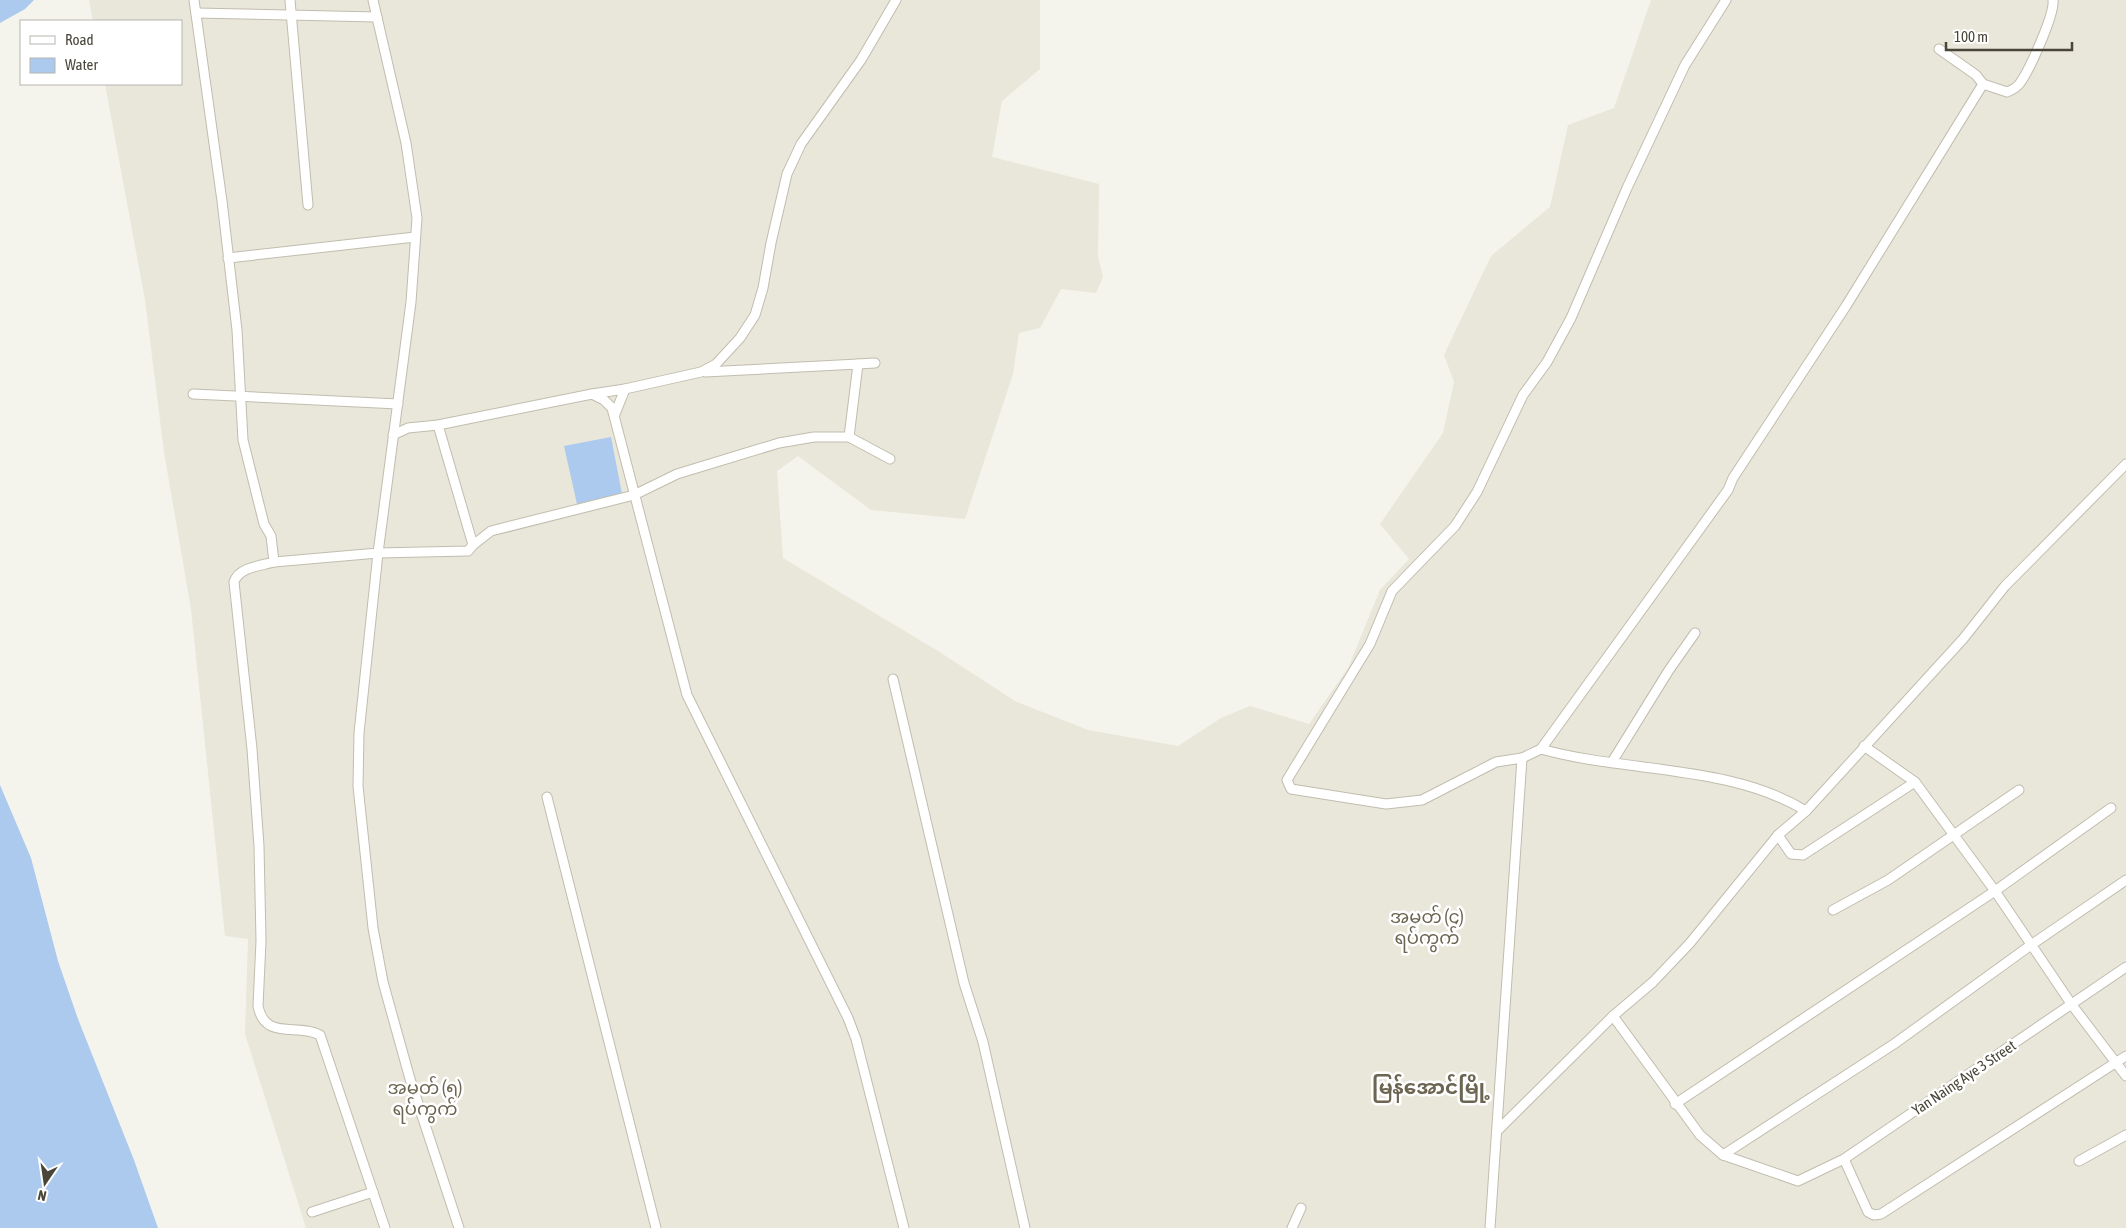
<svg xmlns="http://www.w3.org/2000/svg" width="2126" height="1228" viewBox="0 0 2126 1228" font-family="'Asap Condensed','Noto Sans Myanmar',sans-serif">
<rect width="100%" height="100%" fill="#f5f4ec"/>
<path fill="#e9e6da" d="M89 0H1040V69L1002 101 992 157 1099 184 1098 257 1103 277 1096 293 1061 289 1040 328 1019 333 1013 374 965 519 871 510 798 456 777 471 783 558 938 651 1015 701 1088 730 1178 746 1221 718 1250 706 1309 724 1348 668 1380 590 1409 559 1380 524 1443 433 1454 382 1444 355 1491 256 1550 207 1568 125 1614 108 1651 0H2126V1228H306L245 1034 248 939 225 936 191 609 164 452 145 300 105 84H181V21H93Z"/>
<g fill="#acc9ee">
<path d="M0 0H34L25 9 0 23Z"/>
<path d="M611 437 622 494 577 504 564 446Z"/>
<path d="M0 785 31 858 58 961 78 1019 134 1160 158 1228H0Z"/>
</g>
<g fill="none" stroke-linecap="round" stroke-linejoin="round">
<defs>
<g id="minor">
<path d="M194 0 222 201 237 330 243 440 264 524 271 536 274 562C260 566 239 567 234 582L252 749 259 846 261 941 258 1006C265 1041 297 1023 320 1035L385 1228"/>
<path d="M290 0 308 205"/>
<path d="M196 13 377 17"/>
<path d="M1939 49 1976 75 1983 84 2007 92C2012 90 2017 88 2020 83 2029 71 2055 14 2053 0"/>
<path d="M228 258 415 237"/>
<path d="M858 364 875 363"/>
<path d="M705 372 858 364 849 437"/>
<path d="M625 389 701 372 716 364 740 338 755 315 763 288 771 243 787 174 801 144 861 60 896 0"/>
<path d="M193 394 398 404"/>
<path d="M592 394 625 389 615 414"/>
<path d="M438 425 473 545 468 551 378 553 359 733 358 786 373 928 383 982 410 1079 459 1228"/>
<path d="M393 435 408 428 438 425 592 394 604 400 612 408 687 695 848 1018 856 1039 904 1228"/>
<path d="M473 545 491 531 634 495 677 474 779 443 814 437H849L890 459"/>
<path d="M274 562 378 553 411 302 417 218 406 143 373 0"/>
<path d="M893 679 964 983 983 1042 1025 1228"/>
<path d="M1864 746 1915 782 1995 891 2072 1005 2126 1076"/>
<path d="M1541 749C1626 773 1730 764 1806 811"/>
<path d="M1522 758 1541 749 1728 490 1733 478 1846 306 1983 84"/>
<path d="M1612 762 1669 670 1695 633"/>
<path d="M1915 782 1803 855 1791 854 1778 835 1806 811 1963 639 2005 586 2126 464"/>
<path d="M547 797 656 1228"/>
<path d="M1778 835 1690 943 1653 982 1613 1016 1700 1135 1723 1155 1798 1181 1844 1159 2126 967"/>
<path d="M1833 910 1888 880 2019 790"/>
<path d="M1675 1104 1995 891 2111 808"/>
<path d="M1498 1130 1613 1016"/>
<path d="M1723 1155 1894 1044 2031 945 2126 880"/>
<path d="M1844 1159 1868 1212 1874 1215 1881 1214 2126 1056"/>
<path d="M2079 1161 2126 1135"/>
<path d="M312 1212 373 1192"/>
<path d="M1292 1228 1301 1208"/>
<path d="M1490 1228 1522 758 1496 762 1422 800 1386 804 1291 789 1287 780 1370 644 1392 591 1455 526 1477 492 1523 395 1547 362 1571 318 1627 188 1685 65 1726 0"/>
</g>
</defs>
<use href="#minor" stroke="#c1bdae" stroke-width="11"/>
<use href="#minor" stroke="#fff" stroke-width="9"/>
</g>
<g text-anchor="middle" stroke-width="5" stroke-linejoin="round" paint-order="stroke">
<g font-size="15" fill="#494639" stroke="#fff">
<text transform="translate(1964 1078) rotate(-34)" y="5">Yan Naing Aye 3 Street</text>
</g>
<g font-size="18" fill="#6c6551" stroke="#fff">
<text x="1427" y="923">အမှတ် (၄)<tspan x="1427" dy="21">ရပ်ကွက်</tspan></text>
<text x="425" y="1094">အမှတ် (၅)<tspan x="425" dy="21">ရပ်ကွက်</tspan></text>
</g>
<g font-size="20" font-weight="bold" fill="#6c6551" stroke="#fff">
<text x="1431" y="1094">မြန်အောင်မြို့</text>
</g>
</g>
<rect x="20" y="20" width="162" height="65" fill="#ffffff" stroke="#b6b5b0"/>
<rect x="30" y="36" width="25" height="8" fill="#ffffff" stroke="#b6b5b0"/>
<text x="65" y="45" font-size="15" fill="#494639">Road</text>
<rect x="30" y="58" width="25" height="15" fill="#acc9ee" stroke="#b6b5b0"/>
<text x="65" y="70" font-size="15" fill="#494639">Water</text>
<g transform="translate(45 1183) rotate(193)" stroke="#ffffff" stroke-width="4" paint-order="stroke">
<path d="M0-4L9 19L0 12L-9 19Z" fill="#494639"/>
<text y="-8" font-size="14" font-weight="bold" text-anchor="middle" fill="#494639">N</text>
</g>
<path d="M1946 42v8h126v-8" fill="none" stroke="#494639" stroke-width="2.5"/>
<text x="1954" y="42" font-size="15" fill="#494639" stroke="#ffffff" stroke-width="4" paint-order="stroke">100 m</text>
</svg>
